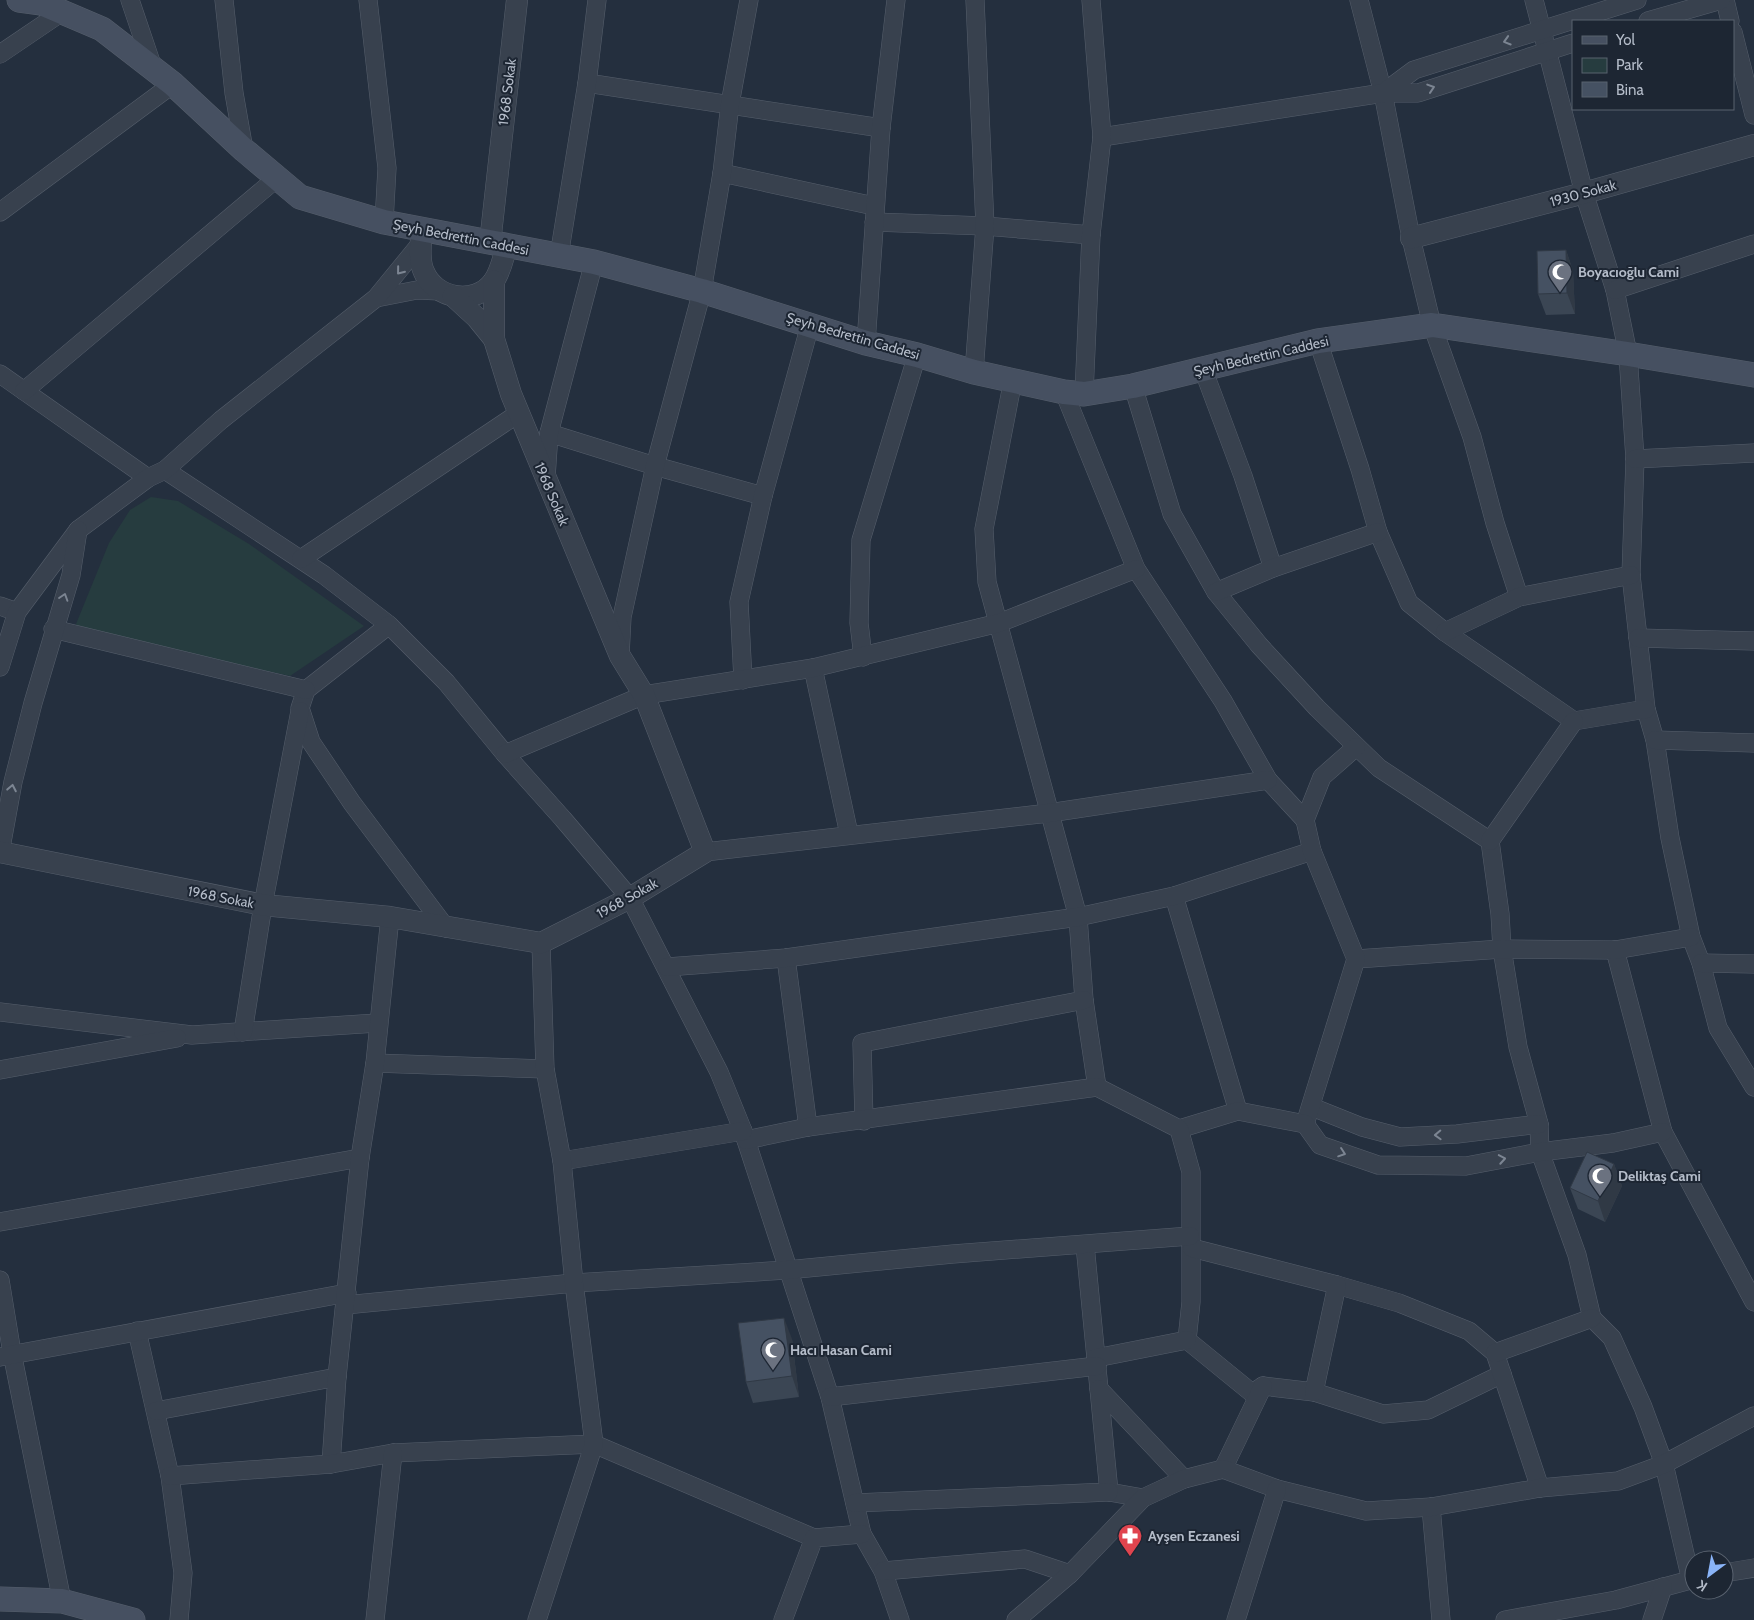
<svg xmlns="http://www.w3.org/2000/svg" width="1754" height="1620" viewBox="0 0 1754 1620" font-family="Cabin,sans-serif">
<rect width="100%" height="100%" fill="#242f3e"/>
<path fill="#263c3f" d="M151 497 178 501 249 544 364 626 290 676 74 629 109 543 130 510Z"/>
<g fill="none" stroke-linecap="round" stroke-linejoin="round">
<defs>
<g id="minor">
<path d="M130 0 153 68"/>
<path d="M224 0 234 93 244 150"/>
<path d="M368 0 387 168 384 222"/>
<path d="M1359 0 1383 93 1411 238 1432 325 1472 437 1495 523 1519 597"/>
<path d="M1534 0 1584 193 1615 290 1628 354 1635 459 1631 575 1646 709 1655 740 1670 838 1691 937 1701 963 1718 1028 1754 1087"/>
<path d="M1725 0 1730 21"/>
<path d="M1648 21 1721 0"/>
<path d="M1733 32 1754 115"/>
<path d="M0 54 62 12"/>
<path d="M587 83 881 128"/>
<path d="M1383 93 1414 70 1637 0"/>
<path d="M1102 137 1383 93H1418L1573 43"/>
<path d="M722 173 874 206"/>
<path d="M0 212 173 84"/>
<path d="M874 222 985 226 1091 235"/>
<path d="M559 256 587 83 597 0"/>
<path d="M1615 290 1754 244"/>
<path d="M376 298 417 290 440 291"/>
<path d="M1318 341 1360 469 1378 532 1409 603 1445 632 1574 721 1646 709"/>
<path d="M866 343 881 128 896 0"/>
<path d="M1203 369 1243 476 1273 568"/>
<path d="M974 372 985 226 975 0"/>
<path d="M0 374 148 478"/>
<path d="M1013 380 984 529 987 582 1078 917 1084 1000 1097 1087"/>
<path d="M1133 386 1172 514 1216 592 1259 645 1317 708 1379 768 1490 841 1500 914 1502 949 1518 1047 1539 1124 1540 1152 1577 1255 1592 1318 1612 1338 1643 1407 1664 1464 1691 1580"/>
<path d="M24 391 277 178"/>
<path d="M1064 392 1136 569 1223 701 1268 780 1305 820"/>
<path d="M1084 394 1091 235 1102 137 1091 0"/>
<path d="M549 433 655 466 763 496"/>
<path d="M1635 459 1754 453"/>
<path d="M165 470 324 575 389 625 446 682 505 754 563 819 630 898 719 1072 743 1131 830 1397 862 1534 883 1571 900 1620"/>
<path d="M546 478 549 433 594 262"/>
<path d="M301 559 519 413"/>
<path d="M1216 592 1273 568 1378 532"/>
<path d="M0 606 17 612"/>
<path d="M389 625 306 690 300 708 311 742 352 803 446 928"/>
<path d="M53 629 306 690"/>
<path d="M1445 632 1519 597 1631 575"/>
<path d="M1638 638 1754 641"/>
<path d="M620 656 622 617 655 466 702 291 722 173 730 104 749 0"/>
<path d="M863 657 859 623 861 540 917 355"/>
<path d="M0 667 17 612 78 530 148 478 165 470 221 420 376 298 421 243"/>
<path d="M813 668 849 834"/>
<path d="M743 680 739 602 763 496 810 325"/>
<path d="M1655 740 1754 743"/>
<path d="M505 754 644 695 813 668 999 623 1136 569"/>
<path d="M1490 841 1574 721"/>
<path d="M705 852 1049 813 1268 780"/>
<path d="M0 853 13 782 33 703 71 575 78 530"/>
<path d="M1174 896 1238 1111"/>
<path d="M1615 950 1663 1132 1754 1302"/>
<path d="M786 958 808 1127"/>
<path d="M1356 959 1502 949 1615 950 1691 937"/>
<path d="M1701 963 1754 964"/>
<path d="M667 967 786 958 1078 917 1174 896 1312 851"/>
<path d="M0 1012 192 1035 377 1023"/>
<path d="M243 1032 263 905 300 711"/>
<path d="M375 1063 545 1069"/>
<path d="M0 1070 177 1038"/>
<path d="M1312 1107 1362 1127 1400 1137 1457 1134 1539 1124"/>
<path d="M864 1121 862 1043 1084 1000"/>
<path d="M1305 1124 1356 959 1312 851 1305 820 1322 777 1356 747"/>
<path d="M1179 1129 1238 1111 1305 1124 1320 1145 1378 1165 1466 1166 1540 1152 1613 1143 1663 1132"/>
<path d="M746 1140 808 1127 1097 1087 1179 1129 1191 1172V1302L1187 1340 1252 1393 1263 1386 1314 1392 1383 1414 1428 1410 1502 1374"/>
<path d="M562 1161 743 1131"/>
<path d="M0 1222 360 1158"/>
<path d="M1085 1245 1109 1492 1143 1498"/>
<path d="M1192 1248 1337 1285 1399 1303 1469 1331 1495 1353 1540 1488"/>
<path d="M0 1280 12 1353 62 1601"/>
<path d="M345 1305 574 1283 787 1270 953 1254 1190 1236"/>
<path d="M137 1331 170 1476 183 1573 179 1620"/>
<path d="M1495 1353 1592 1318"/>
<path d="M0 1357 347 1293"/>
<path d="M1096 1358 1187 1340"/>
<path d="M1099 1389 1184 1479"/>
<path d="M1314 1392 1337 1285"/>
<path d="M830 1397 1097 1366"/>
<path d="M156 1411 337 1377"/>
<path d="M331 1464 337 1377 360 1158 375 1063 390 917"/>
<path d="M1223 1469 1263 1386"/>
<path d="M170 1476 331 1464 393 1453 594 1444 814 1538"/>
<path d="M855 1503 1109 1492"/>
<path d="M1431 1507 1441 1620"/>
<path d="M883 1571 1025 1559 1070 1574"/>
<path d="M1724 1573 1754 1568"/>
<path d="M375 1620 393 1453"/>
<path d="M537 1620 594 1444 574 1283 562 1161 545 1069 541 943"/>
<path d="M783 1620 814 1538 862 1534"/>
<path d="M1016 1620 1070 1574 1143 1498 1184 1479 1223 1469 1277 1489 1366 1511 1431 1507 1540 1488 1618 1481 1664 1464 1754 1416"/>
<path d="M1236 1620 1277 1489"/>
<path d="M1505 1620 1616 1600 1694 1579"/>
<path d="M1652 1620 1663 1587"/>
</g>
<g id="tertiary">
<path d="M422 229C421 242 418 260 424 272 435 299 475 306 493 282 501 272 503 257 507 246"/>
<path d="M1411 238 1584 193 1754 145"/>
<path d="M490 243 517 0"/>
<path d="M453 296 477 318 494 339"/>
<path d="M0 852 263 905 390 917 541 943 630 898 705 852 644 695 620 656 511 394 494 339V281"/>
</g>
<g id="secondary">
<path d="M19 0 41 3 102 29 173 84 244 150 300 197 384 222 594 262 702 291 866 343 917 355 974 372 1064 392 1084 394 1133 386 1318 341 1432 325 1628 354 1754 375"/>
<path d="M0 1599 62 1601 133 1620"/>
</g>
</defs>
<use href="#minor" stroke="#565f6c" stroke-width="19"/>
<use href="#tertiary" stroke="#565f6c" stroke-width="22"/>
<use href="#secondary" stroke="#565f6c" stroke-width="25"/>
<use href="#minor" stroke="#38414e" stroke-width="18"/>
<use href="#tertiary" stroke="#38414e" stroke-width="21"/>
<use href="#secondary" stroke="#465061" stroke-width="24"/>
</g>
<g fill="#3b4654">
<path d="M1566 250 1573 271 1575 314 1546 315 1538 294Z"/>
<path d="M1614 1164 1622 1186 1605 1222 1578 1209 1570 1188Z"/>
<path d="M792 1339 799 1397 753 1403 746 1382Z"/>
</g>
<g fill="#303945">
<path d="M1566 250 1573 271 1575 314 1567 293Z"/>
<path d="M1614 1164 1622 1186 1605 1222 1598 1201Z"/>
<path d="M784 1318 792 1339 799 1397 792 1376Z"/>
</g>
<g fill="#455162" stroke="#303945">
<path d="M1566 250 1567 293 1538 294 1537 251Z"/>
<path d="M1587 1152 1614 1164 1598 1201 1570 1188Z"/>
<path d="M784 1318 792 1376 746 1382 738 1323Z"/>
</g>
<defs><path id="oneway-chevron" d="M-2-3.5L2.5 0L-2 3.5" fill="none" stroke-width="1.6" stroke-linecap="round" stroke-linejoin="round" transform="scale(1.25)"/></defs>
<g stroke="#7c8592">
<use href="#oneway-chevron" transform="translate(1507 41) rotate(163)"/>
<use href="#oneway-chevron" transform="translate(1431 88) rotate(-18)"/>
<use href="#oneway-chevron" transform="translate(400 271) rotate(129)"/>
<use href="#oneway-chevron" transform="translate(64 597) rotate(-72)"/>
<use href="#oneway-chevron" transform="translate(12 788) rotate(-79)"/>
<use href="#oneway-chevron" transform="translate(1438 1135) rotate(178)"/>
<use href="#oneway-chevron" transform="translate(1342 1153) rotate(19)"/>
<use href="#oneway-chevron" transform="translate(1502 1159) rotate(-10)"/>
</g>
<defs>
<symbol id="mosque-pin" viewBox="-11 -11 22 30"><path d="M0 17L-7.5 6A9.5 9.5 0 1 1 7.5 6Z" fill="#6b7280" stroke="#1d2633"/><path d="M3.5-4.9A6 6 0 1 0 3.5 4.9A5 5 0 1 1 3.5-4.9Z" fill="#fff"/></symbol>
<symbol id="pharmacy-pin" viewBox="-11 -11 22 30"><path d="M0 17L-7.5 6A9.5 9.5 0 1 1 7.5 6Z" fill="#e0444e" stroke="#1d2633"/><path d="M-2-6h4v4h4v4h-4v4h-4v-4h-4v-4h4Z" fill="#fff"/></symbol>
</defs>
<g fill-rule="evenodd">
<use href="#mosque-pin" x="1546" y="258" width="28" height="38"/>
<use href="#mosque-pin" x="1586" y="1162" width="28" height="38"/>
<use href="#mosque-pin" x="759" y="1336" width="28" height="38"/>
<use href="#pharmacy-pin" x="1116" y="1522" width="28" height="38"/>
</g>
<g text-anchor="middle" stroke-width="4" stroke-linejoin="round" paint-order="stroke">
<g font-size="14" fill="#b4bcc9" stroke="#1d2633">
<text transform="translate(507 92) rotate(-83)" y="5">1968 Sokak</text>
<text transform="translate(1583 193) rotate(-15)" y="5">1930 Sokak</text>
<text transform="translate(461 237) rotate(11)" y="5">Şeyh Bedrettin Caddesi</text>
<text transform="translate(853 336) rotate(16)" y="5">Şeyh Bedrettin Caddesi</text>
<text transform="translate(1261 356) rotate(-13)" y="5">Şeyh Bedrettin Caddesi</text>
<text transform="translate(552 494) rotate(67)" y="5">1968 Sokak</text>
<text transform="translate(221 897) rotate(11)" y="5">1968 Sokak</text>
<text transform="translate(627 898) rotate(-29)" y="5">1968 Sokak</text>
</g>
<g font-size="14" font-weight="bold" fill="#b4bcc9" stroke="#1d2633" text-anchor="start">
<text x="1578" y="277">Boyacıoğlu Cami</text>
<text x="1618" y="1181">Deliktaş Cami</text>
<text x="790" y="1355">Hacı Hasan Cami</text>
<text x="1148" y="1541">Ayşen Eczanesi</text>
</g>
</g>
<rect x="1572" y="20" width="162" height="90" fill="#1d2633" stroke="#59626f"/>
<rect x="1582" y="36" width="25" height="8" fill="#465061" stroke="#59626f"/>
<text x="1616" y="45" font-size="15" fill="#b4bcc9">Yol</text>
<rect x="1582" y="58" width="25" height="15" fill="#263c3f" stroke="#59626f"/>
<text x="1616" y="70" font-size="15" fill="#b4bcc9">Park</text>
<rect x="1582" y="82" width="25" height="15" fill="#455162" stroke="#59626f"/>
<text x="1616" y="95" font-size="15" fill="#b4bcc9">Bina</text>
<g transform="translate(1709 1575) rotate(212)"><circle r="24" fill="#1d2633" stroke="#59626f"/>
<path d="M0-4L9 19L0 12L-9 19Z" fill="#8ab4f8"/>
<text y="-8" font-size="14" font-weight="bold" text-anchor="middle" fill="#b4bcc9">K</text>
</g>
</svg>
